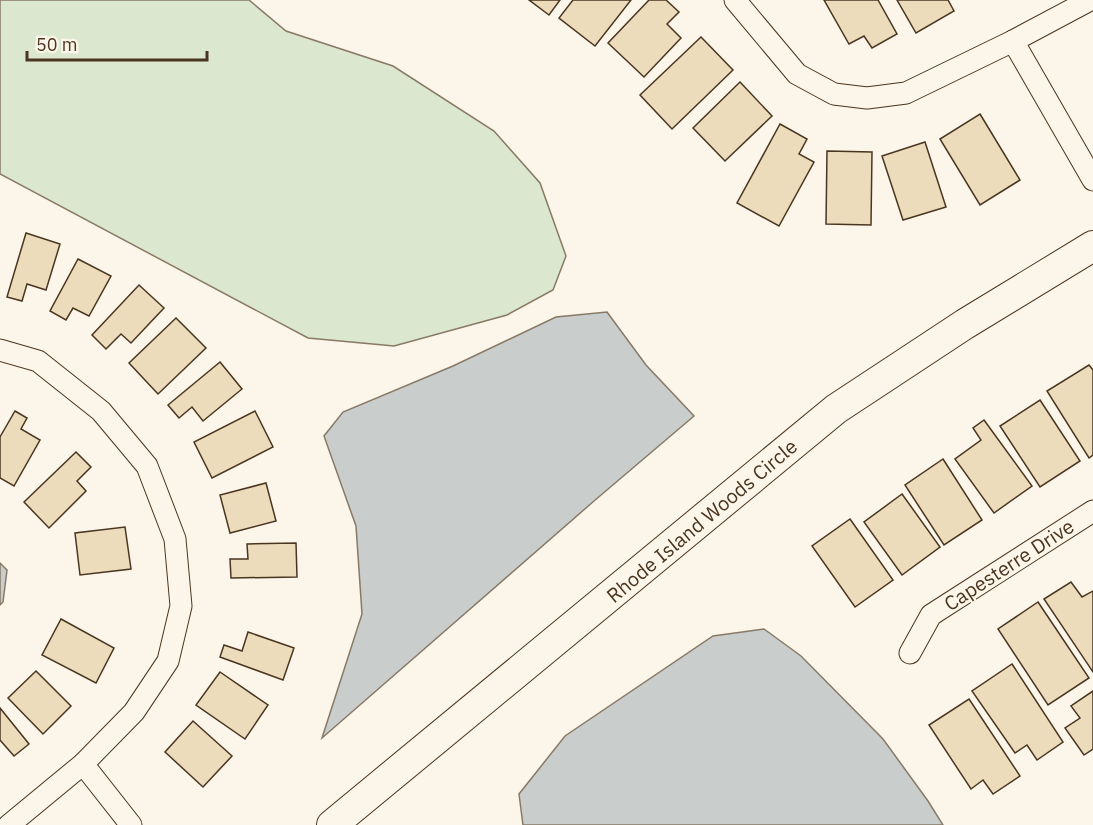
<svg xmlns="http://www.w3.org/2000/svg" width="1093" height="825" viewBox="0 0 1093 825" font-family="'IBM Plex Sans',sans-serif">
<rect width="100%" height="100%" fill="#fbf6e9"/>
<path fill="#dce7d0" stroke="#887966" stroke-width="1.5" d="M0 0H249L286 31 393 66 494 131 540 183 566 256 553 290 507 315 394 346 308 338 0 174Z"/>
<g fill="#c9cecd" stroke="#887966" stroke-width="1.5">
<path d="M607 312 646 365 694 416 594 501 322 738 362 614 356 526 324 436 343 412 453 366 556 317Z"/>
<path d="M0 563 7 570 3 602 0 605Z"/>
<path d="M764 629 801 656 883 739 928 801 943 825H523L519 794 565 736 713 636Z"/>
</g>
<g fill="#ecdcbc" stroke="#4a3520" stroke-width="1.5">
<path d="M529 0H560L549 15Z"/>
<path d="M573 0H631L595 46 559 18Z"/>
<path d="M649 0H666L679 12 667 24 681 38 644 77 608 43Z"/>
<path d="M824 0H878L897 34 872 48 864 36 849 44Z"/>
<path d="M897 0H948L954 11 916 33Z"/>
<path d="M701 37 733 70 672 129 640 95Z"/>
<path d="M740 82 772 116 725 161 693 128Z"/>
<path d="M980 114 1020 180 980 205 940 139Z"/>
<path d="M780 124 807 139 799 154 814 162 779 226 737 203Z"/>
<path d="M925 142 946 207 903 220 882 156Z"/>
<path d="M827 151 872 152 871 225 826 224Z"/>
<path d="M26 233 60 244 46 290 27 284 22 301 7 297Z"/>
<path d="M78 259 111 276 89 316 73 308 66 320 50 311Z"/>
<path d="M139 285 164 308 131 343 121 334 106 349 92 335Z"/>
<path d="M176 318 206 348 158 394 129 363Z"/>
<path d="M220 362 242 389 203 421 192 407 179 418 168 405Z"/>
<path d="M1089 365 1093 370V455L1089 458 1047 391Z"/>
<path d="M1040 400 1080 461 1040 487 1000 426Z"/>
<path d="M15 411 27 418 21 429 40 440 14 486 0 478V437Z"/>
<path d="M255 411 273 447 212 478 194 442Z"/>
<path d="M984 420 1032 486 994 513 955 459 981 440 973 428Z"/>
<path d="M76 452 91 467 77 481 86 491 49 528 24 502Z"/>
<path d="M943 459 982 520 944 545 905 485Z"/>
<path d="M266 483 276 521 230 533 220 495Z"/>
<path d="M902 494 940 547 902 575 864 522Z"/>
<path d="M850 519 893 580 855 607 812 546Z"/>
<path d="M125 527 131 569 80 575 75 533Z"/>
<path d="M296 543 297 577 231 578 230 559H248L247 544Z"/>
<path d="M1071 582 1082 597 1093 591V672L1044 599Z"/>
<path d="M1038 602 1089 678 1048 705 998 629Z"/>
<path d="M61 619 114 648 96 683 42 655Z"/>
<path d="M248 632 294 648 283 680 220 657 224 645 242 651Z"/>
<path d="M1012 664 1063 742 1037 760 1027 745 1015 753 972 691Z"/>
<path d="M36 671 71 706 43 734 8 698Z"/>
<path d="M220 672 268 705 245 739 196 705Z"/>
<path d="M1093 691V749L1084 755 1065 728 1080 718 1071 706Z"/>
<path d="M969 699 1020 776 993 794 983 780 971 789 929 725Z"/>
<path d="M0 708 29 744 14 756 0 740Z"/>
<path d="M193 721 232 756 203 787 165 752Z"/>
</g>
<g fill="none" stroke-linecap="round" stroke-linejoin="round">
<defs>
<g id="street">
<path d="M735 0 797 74 834 94 867 98 906 93 1013 41 1090 0"/>
<path d="M1013 41 1093 180"/>
<path d="M0 350 38 361 101 411 147 466 175 539 181 606 168 661 134 712 83 764 9 825"/>
<path d="M910 653 931 615 1093 511"/>
<path d="M83 764 131 825"/>
</g>
<path id="secondary" d="M332 825 836 409 965 324 1093 246"/>
</defs>
<use href="#street" stroke="#4a3520" stroke-width="23"/>
<use href="#secondary" stroke="#4a3520" stroke-width="32"/>
<use href="#street" stroke="#fbf6e9" stroke-width="21"/>
<use href="#secondary" stroke="#fbf6e9" stroke-width="30"/>
</g>
<g text-anchor="middle" stroke-width="4.5" stroke-linejoin="round" paint-order="stroke">
<g font-size="20" fill="#4a3520" stroke="#fbf6e9">
<text transform="translate(702 521) rotate(-40)" y="7">Rhode Island Woods Circle</text>
<text transform="translate(1009 565) rotate(-33)" y="7">Capesterre Drive</text>
</g>
</g>
<path d="M27 51v9h180v-9" fill="none" stroke="#4a3520" stroke-width="3"/>
<text x="36" y="51" font-size="18" fill="#4a3520" stroke="#fbf6e9" stroke-width="4.5" paint-order="stroke">50 m</text>
</svg>
